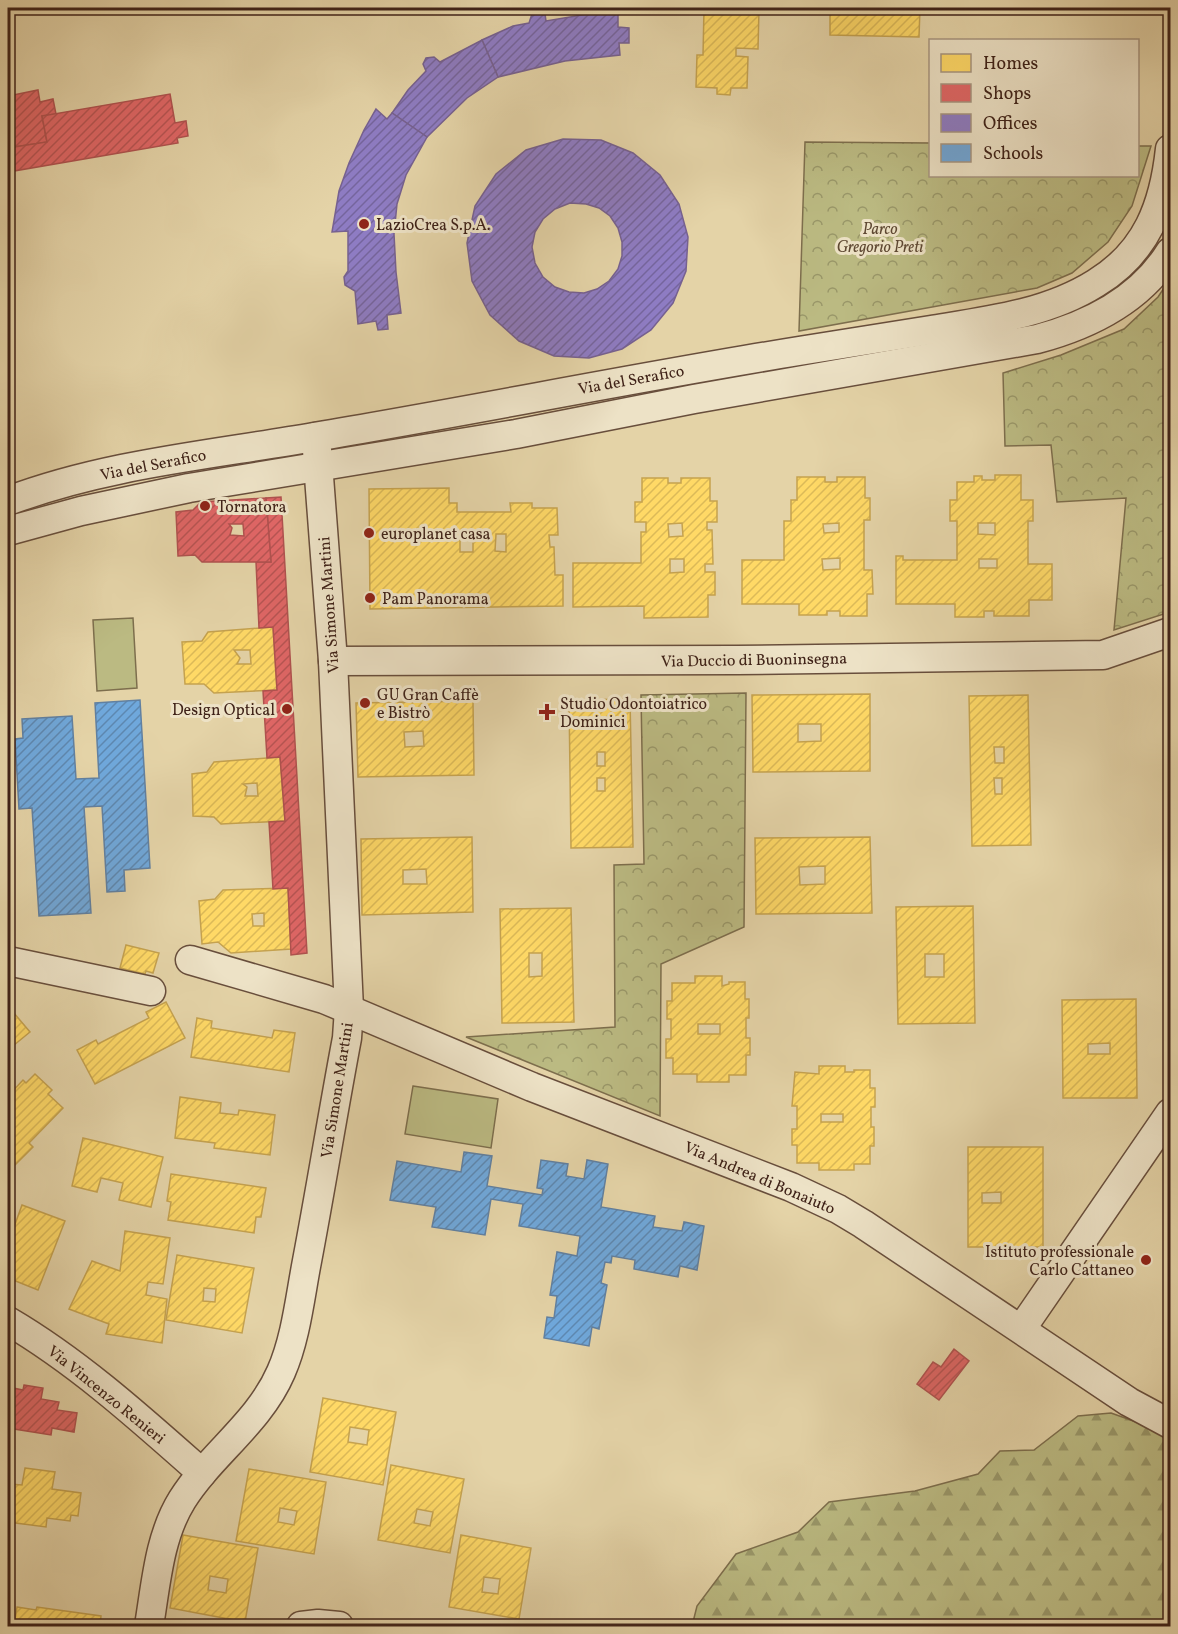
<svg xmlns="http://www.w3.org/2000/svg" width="1178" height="1634" viewBox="0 0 1178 1634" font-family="Vollkorn,serif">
<defs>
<pattern id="forest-firs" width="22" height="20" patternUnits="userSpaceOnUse" patternTransform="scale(1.5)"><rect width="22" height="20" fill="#bbba82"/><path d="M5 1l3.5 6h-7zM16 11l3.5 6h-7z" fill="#999769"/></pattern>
<pattern id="park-crowns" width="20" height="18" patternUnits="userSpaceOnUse" patternTransform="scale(1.5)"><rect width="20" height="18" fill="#bbba82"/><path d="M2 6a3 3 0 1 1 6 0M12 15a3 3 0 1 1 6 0" fill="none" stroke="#999769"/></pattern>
<pattern id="homes-hatch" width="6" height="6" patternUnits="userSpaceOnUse" patternTransform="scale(1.5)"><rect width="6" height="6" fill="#ffd966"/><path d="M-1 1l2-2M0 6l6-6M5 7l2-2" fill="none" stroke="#dcba58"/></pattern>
<pattern id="shops-hatch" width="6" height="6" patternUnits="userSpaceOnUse" patternTransform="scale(1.5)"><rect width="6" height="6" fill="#e06666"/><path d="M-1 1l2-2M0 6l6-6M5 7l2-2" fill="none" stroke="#b75453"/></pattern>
<pattern id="offices-hatch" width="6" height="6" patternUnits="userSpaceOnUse" patternTransform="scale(1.5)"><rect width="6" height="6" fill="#8e7cc3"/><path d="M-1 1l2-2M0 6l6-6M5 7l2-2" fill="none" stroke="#75659d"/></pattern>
<pattern id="schools-hatch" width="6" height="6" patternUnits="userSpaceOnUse" patternTransform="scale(1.5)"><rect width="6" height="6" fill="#6fa8dc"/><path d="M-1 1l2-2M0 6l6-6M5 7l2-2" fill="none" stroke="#5d88b1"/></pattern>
</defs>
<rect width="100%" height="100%" fill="#e4d3a7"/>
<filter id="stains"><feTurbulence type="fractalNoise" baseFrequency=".00333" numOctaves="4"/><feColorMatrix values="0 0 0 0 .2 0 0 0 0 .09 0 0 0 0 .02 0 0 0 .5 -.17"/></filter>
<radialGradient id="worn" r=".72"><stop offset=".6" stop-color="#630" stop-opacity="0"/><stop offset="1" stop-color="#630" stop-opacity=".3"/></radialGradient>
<path fill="url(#forest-firs)" stroke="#7d6e4d" stroke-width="1.5" d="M1111 1413 1170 1434V1626H692L697 1606 736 1554 798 1532 829 1502 915 1491 978 1474 1000 1451 1034 1450 1078 1416Z"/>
<g fill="url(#park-crowns)" stroke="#7d6e4d" stroke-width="1.5">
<path d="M805 142 930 143V176H1138V146H1151L1132 206 1108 242 1072 273 1037 288 799 331Z"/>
<path d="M1170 279V612L1114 630 1126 498 1057 502 1051 445 1005 446 1003 373 1061 355 1124 329 1158 297Z"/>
<path d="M746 693 744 927 661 964 660 1116 466 1037 615 1027 614 865 644 864 641 695Z"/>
</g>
<g fill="#bbba82" stroke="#7d6e4d" stroke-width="1.5">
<path d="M133 618 137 688 97 691 93 620Z"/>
<path d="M413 1086 498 1099 491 1148 405 1134Z"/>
</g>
<g fill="url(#homes-hatch)" stroke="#c5a24f" stroke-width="1.5" fill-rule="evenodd">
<path d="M830 8H920L919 37 830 35Z"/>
<path d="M704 9 759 10 758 49 736 48V56L748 57 747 88H731L730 95 717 94V88L696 87 697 55H703Z"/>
<path d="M995 475H1021V500H1033V521H1028V564H1052V600H1029V616H994V611H984V617H955V604H896V556H903V560H957V521H950V500H957V482H974V476H982V480H995ZM978 523H995V535L978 534ZM979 559H997V568H979Z"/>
<path d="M797 477H825V482H837V477H865V498H870V520H864V570H872L873 594H867V616H840V611H827V615H799V604H742V560H784V521H791V500H797ZM839 523V532L824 533 823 524ZM840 558V569L823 570 822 559Z"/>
<path d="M642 478H668V483H681V478H710V501H717V522H707V530H712L713 564H705V572H715V595H708V617L644 618V606L573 607V563H641V532H646V522H635V502H642ZM682 523 683 536 669 537 668 524ZM670 559H684V572L670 573Z"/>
<path d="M449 488V503H457V512H511L510 503H532V508H557L558 535H549L550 547H554L555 575H563V606L370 609 369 489ZM460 534H473V552H460ZM496 534H506V552L495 551Z"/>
<path d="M273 627 277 690 214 693 204 684H185L182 642 202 641 208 632ZM234 650H250L251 664H237L240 658Z"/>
<path d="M870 694V771L753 772 752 695ZM798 724H821V741L798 742Z"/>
<path d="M1028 695 1031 845 972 846 969 696ZM994 747H1004V763H995ZM994 778H1002V794H995Z"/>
<path d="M630 699 633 847 571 848 569 700ZM597 752H605V766H597ZM597 778H605V791H597Z"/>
<path d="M473 701 474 775 358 777 356 703ZM423 731 424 746 405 747 404 732Z"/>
<path d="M280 757 285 821 221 824 214 817 193 816 192 774 207 772 214 762ZM257 783 258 796H245L247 787 243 784Z"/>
<path d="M472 837 473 912 362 915 361 839ZM426 869 427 884H403V870Z"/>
<path d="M870 837 872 913 756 914 755 838ZM825 866V884L800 885 799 867Z"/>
<path d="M288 888 291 949 231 953 218 942 202 944 199 901 215 899 223 890ZM264 913V926H253L252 914Z"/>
<path d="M973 906 975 1023 898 1024 896 907ZM925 954H944V977H925Z"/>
<path d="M571 908 574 1022 502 1023 500 909ZM529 953H542V976L529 977Z"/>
<path d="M126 945 159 953 153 973 146 971 145 974 120 968Z"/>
<path d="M695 976H722V986L729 984V982H745V999H749V1018H746V1038H750V1055H746V1075H729V1082H697V1074H673V1058H666V1039H671V1019H667V1001H672V983H695ZM698 1024H720V1034H698Z"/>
<path d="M1136 999 1137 1098H1063L1062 1000ZM1110 1043V1054H1088V1044Z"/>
<path d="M166 1002 185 1038 95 1084 77 1050 96 1040 98 1044 149 1018 146 1012Z"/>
<path d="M8 1006 30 1032 8 1050Z"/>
<path d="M197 1018 212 1021 211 1028 272 1038 274 1030 295 1033 289 1072 191 1057Z"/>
<path d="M819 1066H845V1072H854V1070H870V1088H875V1107H871V1127H874V1146H870V1164H854V1170H819V1163H797V1145H792V1129H797V1106H792L795 1072 819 1074ZM821 1114H843V1122H821Z"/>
<path d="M35 1074 52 1090 48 1094 63 1108 29 1143 33 1147 13 1167 8 1162V1096L23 1080 26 1083Z"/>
<path d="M180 1097 221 1103 220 1113 238 1115 239 1110 275 1115 270 1155 214 1148 215 1143 175 1138Z"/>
<path d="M83 1138 163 1157 151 1207 119 1200 123 1183 101 1178 97 1192 72 1186Z"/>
<path d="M968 1147H1043V1247H968ZM1001 1192V1203H982V1193Z"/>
<path d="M171 1174 266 1188 261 1217H256L254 1233 168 1220 171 1202 167 1201Z"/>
<path d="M22 1205 65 1221 38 1290 8 1278V1237L10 1238Z"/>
<path d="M125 1231 170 1238 163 1284 148 1282 146 1295 167 1299 162 1343 106 1334 109 1324 69 1309 92 1261 120 1271Z"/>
<path d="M177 1255 254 1268 242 1333 166 1320ZM204 1288 216 1289 215 1302 203 1301Z"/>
<path d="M323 1398 396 1412 383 1485 310 1472ZM350 1427 369 1430 367 1445 348 1442Z"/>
<path d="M391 1465 464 1479 450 1553 378 1540ZM417 1509 433 1512 430 1526 414 1523Z"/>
<path d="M25 1468 55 1472 52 1489 81 1493 78 1516 71 1515 70 1521 47 1518 46 1527 8 1522V1494L10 1484 22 1485Z"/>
<path d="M249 1469 326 1482 314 1554 236 1541ZM280 1508 297 1511 294 1525 278 1522Z"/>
<path d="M183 1535 258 1548 245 1622 170 1608ZM210 1576 228 1579 226 1593 208 1590Z"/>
<path d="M461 1535 531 1548 519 1619 449 1607ZM484 1577 500 1579 498 1594 482 1592Z"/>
<path d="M17 1607 36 1610 37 1607 101 1616 100 1626H14Z"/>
</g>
<g fill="url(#shops-hatch)" stroke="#b0524f" stroke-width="1.5" fill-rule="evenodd">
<path d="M38 90 40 102 53 99 56 114 42 116 47 142 8 148V96Z"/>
<path d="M170 94 175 123 186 121 188 136 177 138 178 143 8 172V148L47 142 42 116Z"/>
<path d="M8 350 14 390 8 391Z"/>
<path d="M281 497 307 953 291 955 288 888 273 889 269 822 285 821 280 757 267 758 263 691 277 690 273 627 259 628 256 562H271L266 498Z"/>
<path d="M266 498 271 562H202L195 555 178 556 176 512 193 510 201 502ZM229 524H243L244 536 230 535 232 528Z"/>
<path d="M954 1349 969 1361 939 1400 917 1384 933 1362 941 1367Z"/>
<path d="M24 1385 43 1388 41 1399 59 1402 57 1410 77 1413 74 1432 52 1428 51 1435 8 1428V1387L23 1390Z"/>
</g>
<g fill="url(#offices-hatch)" stroke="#766190" stroke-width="1.5" fill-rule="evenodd">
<path d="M540 10 545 14 546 21 594 13H618V27L629 28V43H619L620 55 565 61 498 77 482 40 513 26 529 23 533 11Z"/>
<path d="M482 40 498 77 467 98 427 137 392 113 408 90 426 71 423 64 426 58 434 57 440 62Z"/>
<path d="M376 109 387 119 392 113 427 137 406 175 397 204 394 234 396 272 401 313 387 315 388 329 378 330 376 321 358 324 355 291 345 285 344 277 348 271V231L332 232 339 191 349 163 364 130Z"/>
<path d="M563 139 601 140 633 153 660 175 679 204 688 237 686 271 673 303 651 330 622 349 589 358 554 356 519 341 490 315 472 281 467 243 475 206 496 174 526 150ZM570 203 586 204 599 208 610 216 618 228 622 242V256L618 269 609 281 597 289 584 293 569 292 555 287 543 277 535 263 532 247 535 232 543 219 555 209Z"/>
</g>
<g fill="url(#schools-hatch)" stroke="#6180a1" stroke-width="1.5">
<path d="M140 700 150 868 124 870 125 891 107 892 102 806 84 807 91 913 39 916 32 808 19 809 15 739 23 738 22 719 72 716 76 779 99 778 95 703Z"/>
<path d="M464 1152 492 1156 487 1186 542 1195 543 1189 537 1188 541 1160 568 1164 566 1176 584 1179 587 1160 608 1164 601 1207 655 1216 653 1227 682 1231 684 1222 704 1226 697 1270 680 1266 678 1277 634 1269 635 1260 612 1256 611 1263 605 1262 601 1283 607 1285 599 1329 592 1327 589 1346 544 1338 547 1317 554 1318 557 1296 550 1295 557 1252 577 1256 580 1236 519 1226 523 1204 491 1199 485 1235 432 1227 436 1207 390 1200 397 1161 461 1172Z"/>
</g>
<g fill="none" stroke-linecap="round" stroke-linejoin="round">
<defs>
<g id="minor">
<path d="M8 501C106 464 211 455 314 437 476 410 637 377 799 351 843 344 887 337 931 330 987 321 1047 314 1096 283 1147 252 1164 205 1170 149"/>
<path d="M8 531 81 511 189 488 516 434 694 399 1037 339C1090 325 1141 299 1170 252"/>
<path d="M333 661 737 660 1103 655 1170 632"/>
<path d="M190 960 324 999 532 1087 791 1187 838 1209 863 1224 1129 1402 1170 1424"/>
<path d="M8 961 151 991"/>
<path d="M8 1321C78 1362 141 1419 202 1473"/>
<path d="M1022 1328 1170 1113"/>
<path d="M149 1626C156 1584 159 1537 182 1500 211 1454 259 1423 281 1372 296 1338 300 1297 307 1261 321 1187 333 1112 347 1038L349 1009 333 661 316 437"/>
<path d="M301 1626 318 1624 339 1626"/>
</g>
</defs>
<use href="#minor" stroke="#684e3c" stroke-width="31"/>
<use href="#minor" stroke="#ede2c6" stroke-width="28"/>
</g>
<g fill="#8f2418" stroke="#ede2c6" stroke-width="2">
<circle cx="364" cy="224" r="6"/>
<circle cx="205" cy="506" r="6"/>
<circle cx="369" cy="533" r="6"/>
<circle cx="370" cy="598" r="6"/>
<circle cx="365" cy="703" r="6"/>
<circle cx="287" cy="709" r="6"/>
<path d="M544 703h6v6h6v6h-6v6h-6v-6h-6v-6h6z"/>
<circle cx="1146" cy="1260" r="6"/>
</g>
<g text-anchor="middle" stroke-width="6" stroke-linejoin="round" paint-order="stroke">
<g font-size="16" fill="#3f2218" stroke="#ede2c6" text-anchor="start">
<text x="376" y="230">LazioCrea S.p.A.</text>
<text x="217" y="512">Tornatora</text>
<text x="381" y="539">europlanet casa</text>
<text x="382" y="604">Pam Panorama</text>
<text x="377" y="700">GU Gran Caffè<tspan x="377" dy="18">e Bistrò</tspan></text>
<text x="560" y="709">Studio Odontoiatrico<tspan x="560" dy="18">Dominici</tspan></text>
<text x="275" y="715" text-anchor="end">Design Optical</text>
<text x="1134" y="1257" text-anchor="end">Istituto professionale<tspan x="1134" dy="18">Carlo Cattaneo</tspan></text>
</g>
<g font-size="16" font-style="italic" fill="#5e4832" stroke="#ede2c6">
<text x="880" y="234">Parco<tspan x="880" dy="18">Gregorio Preti</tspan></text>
</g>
<g font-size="16" fill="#3f2218" stroke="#ede2c6">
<text transform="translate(631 379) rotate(-10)" y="6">Via del Serafico</text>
<text transform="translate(153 464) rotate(-11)" y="6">Via del Serafico</text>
<text transform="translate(328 605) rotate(-94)" y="6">Via Simone Martini</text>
<text transform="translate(754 659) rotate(-1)" y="6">Via Duccio di Buoninsegna</text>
<text transform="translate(336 1090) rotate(-81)" y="6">Via Simone Martini</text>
<text transform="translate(760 1177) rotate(23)" y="6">Via Andrea di Bonaiuto</text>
<text transform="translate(107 1394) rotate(39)" y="6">Via Vincenzo Renieri</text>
</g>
</g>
<rect width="1178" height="1634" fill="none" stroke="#e4d3a7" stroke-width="30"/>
<rect x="9" y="9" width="1160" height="1616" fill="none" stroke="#3f2218" stroke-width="3"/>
<rect x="15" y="15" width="1148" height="1604" fill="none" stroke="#3f2218" stroke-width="1.5"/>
<rect x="929" y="39" width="210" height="138" fill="#ede2c6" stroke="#a79580" stroke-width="1.5"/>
<rect x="941" y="54" width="30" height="18" fill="#ffd966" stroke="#a79580" stroke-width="1.5"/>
<text x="983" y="69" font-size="18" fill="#3f2218">Homes</text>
<rect x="941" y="84" width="30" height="18" fill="#e06666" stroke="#a79580" stroke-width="1.5"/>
<text x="983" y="99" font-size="18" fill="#3f2218">Shops</text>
<rect x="941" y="114" width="30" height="18" fill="#8e7cc3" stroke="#a79580" stroke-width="1.5"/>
<text x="983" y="129" font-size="18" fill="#3f2218">Offices</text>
<rect x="941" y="144" width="30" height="18" fill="#6fa8dc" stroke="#a79580" stroke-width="1.5"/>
<text x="983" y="159" font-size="18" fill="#3f2218">Schools</text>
<rect width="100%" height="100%" filter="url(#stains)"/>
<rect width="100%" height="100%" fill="url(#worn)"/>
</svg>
